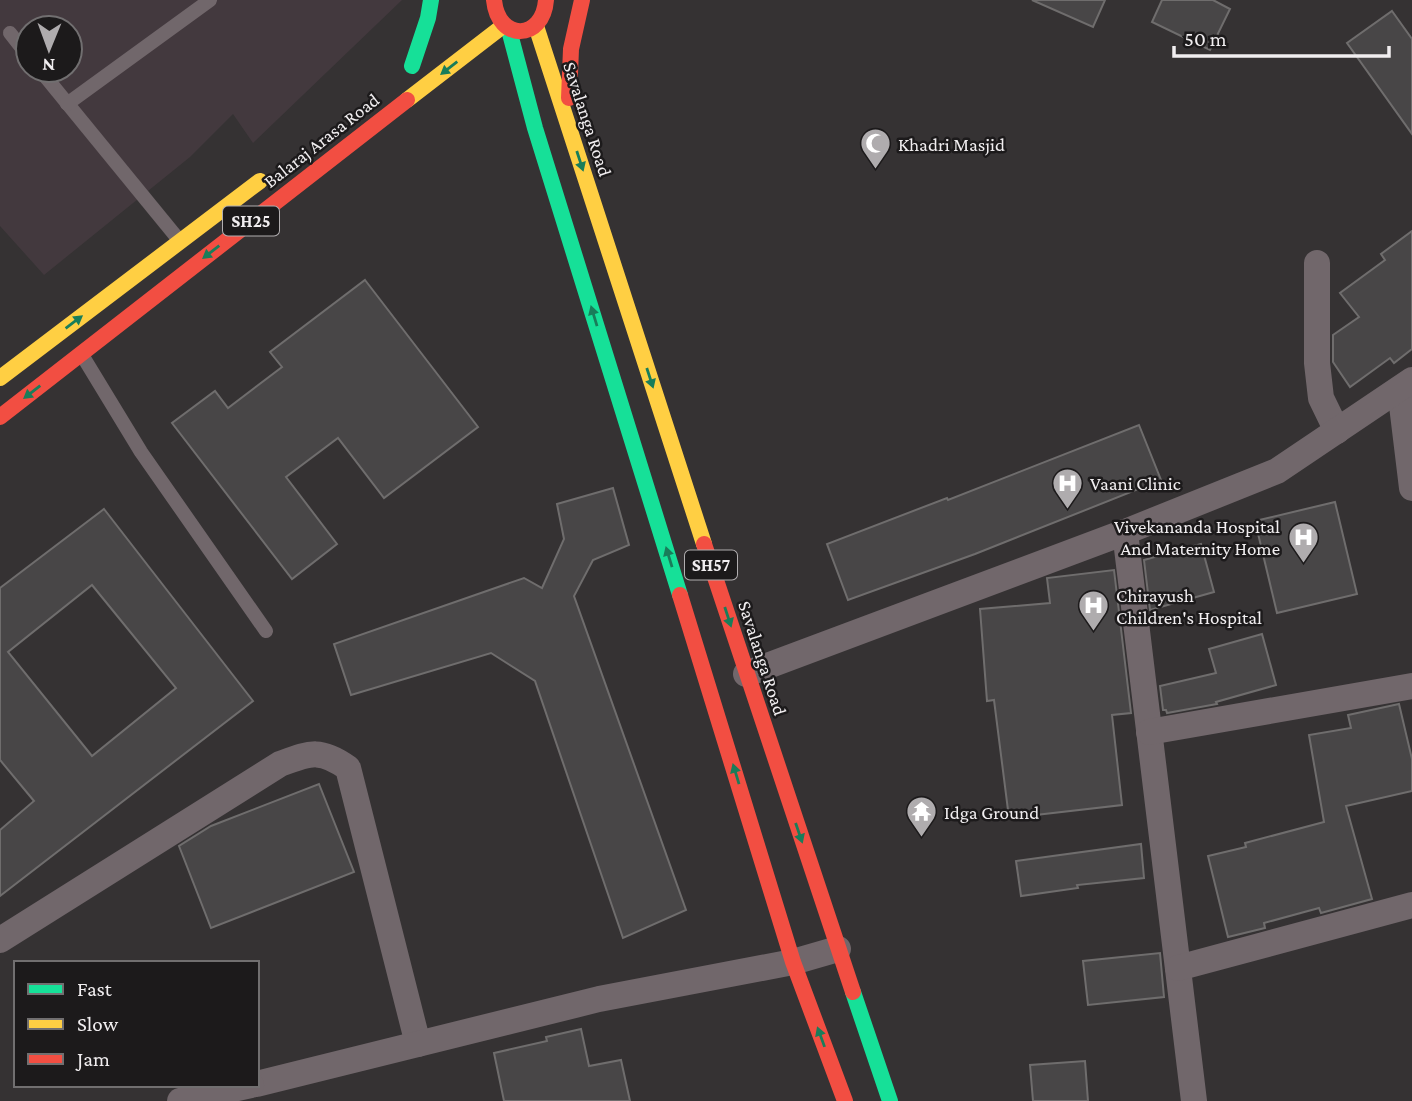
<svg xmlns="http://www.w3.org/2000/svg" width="1412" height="1101" viewBox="0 0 1412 1101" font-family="'Crimson Pro',serif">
<rect width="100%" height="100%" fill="#353233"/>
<path fill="#43393e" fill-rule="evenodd" d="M0 0H402L253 143 233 114 190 157 44 275 0 226ZM28 28H70V70H28Z"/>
<g fill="#484647" stroke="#6f6d6d" stroke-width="2" fill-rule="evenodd">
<path d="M1032 0H1105L1093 27Z"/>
<path d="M1162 0H1213L1230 9 1210 50 1152 22Z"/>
<path d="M1392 11 1412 39V134L1347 43Z"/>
<path d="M1412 231V349L1394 363 1390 358 1350 387 1333 362V335L1359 317 1340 293 1385 260 1381 254Z"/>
<path d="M365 280 478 427 384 498 338 438 286 477 337 544 292 579 172 423 215 391 228 408 282 367 270 352Z"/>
<path d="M1139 425 1161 480 975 554 848 600 827 544 947 498 948 500Z"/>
<path d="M613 488 629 545 593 560 574 596 686 910 623 938 535 681 491 653 351 695 334 644 524 578 542 588 564 539 557 504Z"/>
<path d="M1335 502 1357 594 1277 613 1255 521Z"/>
<path d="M104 509 253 701 0 896V830L34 801 0 760V588ZM92 585 176 688 92 756 8 652Z"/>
<path d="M1201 544 1214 592 1150 610 1144 560Z"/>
<path d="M1114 570 1131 713 1112 715 1122 805 1009 818 994 700 987 701 980 609 1050 603 1047 578Z"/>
<path d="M1262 634 1276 685 1216 702 1217 704 1167 713 1166 710H1163L1160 686 1216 673 1209 649Z"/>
<path d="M1399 704 1412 759V791L1346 806 1372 899 1321 913 1319 908 1264 923 1265 928 1228 937 1208 856 1246 847 1245 843 1324 822 1309 735 1351 728 1348 715Z"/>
<path d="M319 784 354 872 211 928 179 846 211 826Z"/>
<path d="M1141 844 1144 878 1077 885 1078 888 1021 896 1016 861Z"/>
<path d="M1160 953 1164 997 1088 1005 1083 961Z"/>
<path d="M581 1029 589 1066 621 1060 630 1101H504L494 1053 547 1041 546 1037Z"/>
<path d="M1085 1061 1088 1101H1033L1030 1065Z"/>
</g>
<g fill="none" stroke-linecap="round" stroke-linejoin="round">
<g stroke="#71676b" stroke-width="14">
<path d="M10 33 28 56"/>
<path d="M40 70 179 240"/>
<path d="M67 104 210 0"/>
<path d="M82 355 141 452 266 631"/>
</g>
<g stroke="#71676b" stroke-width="26">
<path d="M1317 263V363L1321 398 1337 431"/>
<path d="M1400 389 1412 488"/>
<path d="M1125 532 1194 1101"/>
<path d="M746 674 1125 532 1277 471 1412 380"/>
<path d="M1149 732 1412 686"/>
<path d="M0 940 280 764C310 753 320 748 348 768L418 1044"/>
<path d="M1178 968 1412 905"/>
<path d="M257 1084 599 999 793 962 838 949"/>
<path d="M180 1101 251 1085"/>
</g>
<g stroke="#16e098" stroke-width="16">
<path d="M509 30 535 128 680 595"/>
<path d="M412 66 428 18 431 0"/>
<path d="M853 992 890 1101"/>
</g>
<g stroke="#ffcf43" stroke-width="16">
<path d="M536 26 704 544"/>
<path d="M407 100 503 26"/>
<path d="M0 378 260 181"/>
</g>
<g stroke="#f24e42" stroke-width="16">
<path d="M494 0C498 42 543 41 546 0"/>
<path d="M569 98 571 49 582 0"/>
<path d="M0 417 407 100"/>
<path d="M704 544 853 992"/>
<path d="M680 595 793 962 845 1101"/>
</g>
</g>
<defs><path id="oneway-solid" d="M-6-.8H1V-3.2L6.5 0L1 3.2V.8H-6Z" transform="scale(1.75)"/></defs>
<g fill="#197d5a">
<use href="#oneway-solid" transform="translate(449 68) rotate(142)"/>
<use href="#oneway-solid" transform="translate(580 161) rotate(72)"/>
<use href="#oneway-solid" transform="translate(211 252) rotate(142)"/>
<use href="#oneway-solid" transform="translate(594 316) rotate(-107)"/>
<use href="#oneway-solid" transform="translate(74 322) rotate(-37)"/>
<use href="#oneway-solid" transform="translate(650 378) rotate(72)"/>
<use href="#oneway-solid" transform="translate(32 392) rotate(142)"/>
<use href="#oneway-solid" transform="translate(669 557) rotate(-107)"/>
<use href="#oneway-solid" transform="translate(728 617) rotate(72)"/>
<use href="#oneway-solid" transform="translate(736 774) rotate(-107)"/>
<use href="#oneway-solid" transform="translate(799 833) rotate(71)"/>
<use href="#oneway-solid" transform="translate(821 1037) rotate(-110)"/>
</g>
<defs>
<symbol id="mosque-pin" viewBox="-11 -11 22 30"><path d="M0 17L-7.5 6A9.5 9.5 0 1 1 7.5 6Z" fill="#afacae" stroke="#1c1a1b"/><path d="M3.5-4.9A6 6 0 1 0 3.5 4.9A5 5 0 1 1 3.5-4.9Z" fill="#fff"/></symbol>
<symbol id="hospital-pin" viewBox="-11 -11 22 30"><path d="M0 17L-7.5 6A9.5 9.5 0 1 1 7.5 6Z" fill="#afacae" stroke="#1c1a1b"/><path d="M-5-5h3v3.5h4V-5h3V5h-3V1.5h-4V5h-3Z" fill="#fff"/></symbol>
<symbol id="temple-pin" viewBox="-11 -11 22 30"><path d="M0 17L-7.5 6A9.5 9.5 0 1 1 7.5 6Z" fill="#afacae" stroke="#1c1a1b"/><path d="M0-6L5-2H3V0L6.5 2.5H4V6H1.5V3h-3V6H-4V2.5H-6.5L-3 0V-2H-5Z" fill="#fff"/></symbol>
</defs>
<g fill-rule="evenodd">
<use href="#mosque-pin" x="858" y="126" width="35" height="47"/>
<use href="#hospital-pin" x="1050" y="466" width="35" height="47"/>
<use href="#hospital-pin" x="1286" y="520" width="35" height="47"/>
<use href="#hospital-pin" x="1076" y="588" width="35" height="47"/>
<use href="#temple-pin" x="904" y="794" width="35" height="47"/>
</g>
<g text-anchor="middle" stroke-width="5" stroke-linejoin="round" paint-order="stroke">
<g fill="#1c1a1b" stroke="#b1aeb0" stroke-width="2">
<rect x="223" y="206.5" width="56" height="29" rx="5"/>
<rect x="685" y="550.5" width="52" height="29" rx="5"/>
</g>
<g font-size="18" font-weight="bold" fill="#f1eef0">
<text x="251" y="227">SH25</text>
<text x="711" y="571">SH57</text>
</g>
<g font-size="19" fill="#f1eef0" stroke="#1c1a1b">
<text transform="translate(588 119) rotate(72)" y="7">Savalanga Road</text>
<text transform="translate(321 140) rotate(-38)" y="7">Balaraj Arasa Road</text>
<text transform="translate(763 658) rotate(72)" y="7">Savalanga Road</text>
</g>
<g font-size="19" fill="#f1eef0" stroke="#1c1a1b" text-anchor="start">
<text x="898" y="151">Khadri Masjid</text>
<text x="1090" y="490">Vaani Clinic</text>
<text x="1280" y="533" text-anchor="end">Vivekananda Hospital<tspan x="1280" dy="22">And Maternity Home</tspan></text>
<text x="1116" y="602">Chirayush<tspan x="1116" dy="22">Children's Hospital</tspan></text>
<text x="944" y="819">Idga Ground</text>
</g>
</g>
<rect x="14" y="961" width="245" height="126" fill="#1c1a1b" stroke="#716f70" stroke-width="2"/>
<rect x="28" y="984" width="35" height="10" fill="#16e098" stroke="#716f70" stroke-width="2"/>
<text x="77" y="996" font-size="21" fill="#f1eef0">Fast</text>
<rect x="28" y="1019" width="35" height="10" fill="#ffcf43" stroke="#716f70" stroke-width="2"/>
<text x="77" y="1031" font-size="21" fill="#f1eef0">Slow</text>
<rect x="28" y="1054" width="35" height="10" fill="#f24e42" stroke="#716f70" stroke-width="2"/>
<text x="77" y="1066" font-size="21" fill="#f1eef0">Jam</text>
<g transform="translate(49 49) rotate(181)"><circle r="33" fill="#1c1a1b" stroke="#716f70" stroke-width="2"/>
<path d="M0-5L12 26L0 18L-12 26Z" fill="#afacae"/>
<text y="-10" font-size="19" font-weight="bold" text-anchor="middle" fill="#f1eef0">N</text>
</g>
<path d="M1174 46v10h215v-10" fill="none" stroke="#f1eef0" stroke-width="3.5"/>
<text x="1184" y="46" font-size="21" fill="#f1eef0" stroke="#1c1a1b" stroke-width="5" paint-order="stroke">50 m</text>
</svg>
